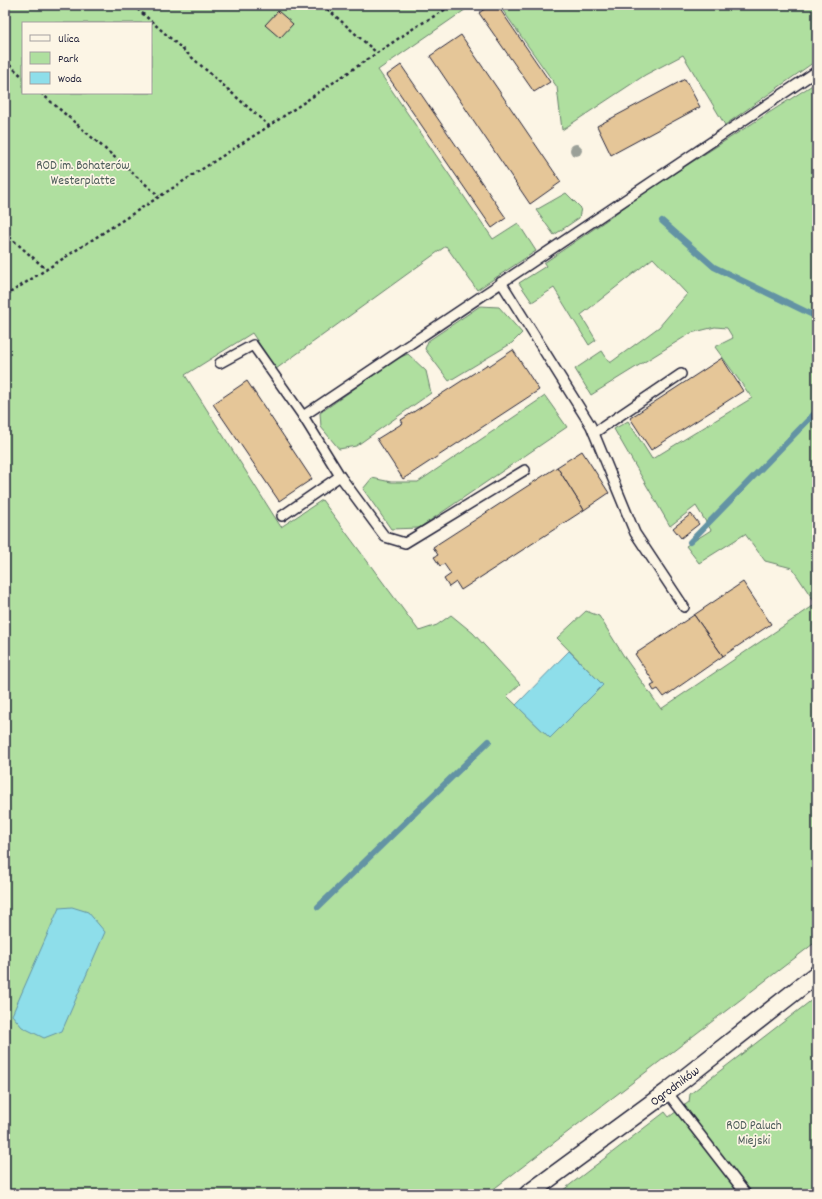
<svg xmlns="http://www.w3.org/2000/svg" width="822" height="1199" viewBox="0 0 822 1199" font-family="Dekko,sans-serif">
<rect width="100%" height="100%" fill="#fcf5e5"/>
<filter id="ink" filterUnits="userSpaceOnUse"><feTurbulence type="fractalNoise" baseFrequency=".025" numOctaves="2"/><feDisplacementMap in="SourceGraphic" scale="8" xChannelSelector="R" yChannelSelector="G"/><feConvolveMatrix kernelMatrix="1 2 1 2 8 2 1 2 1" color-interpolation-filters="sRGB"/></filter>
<g filter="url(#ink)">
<g fill="#afdf9f" stroke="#68806d" fill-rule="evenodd">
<path d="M5 5H472L378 70 493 239 518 223 536 251 477 290 446 246 276 369 252 333 185 375 281 527 322 500 419 631 437 625 451 615 473 633 520 684 507 696 550 738 603 685 557 638 586 611 599 616 625 658 661 709 816 604 792 568 765 561 745 534 699 563 686 546 711 530 696 506 670 526 614 429 628 421 652 459 752 398 715 347 733 338 727 328 715 327 691 333 591 395 575 369 602 351 610 363 659 327 687 294 653 258 581 315 596 340 589 345 554 288 532 302 519 283 546 266 544 263 611 217 639 196 817 82V941L487 1194H5ZM23 23H151V93H23Z"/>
<path d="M499 5H817V60L725 125 683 55 645 75 562 130 557 87Z"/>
<path d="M566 193 581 208 579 218 554 235 536 210Z"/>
<path d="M480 306 499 307 522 333 512 343 449 381 425 349 428 341Z"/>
<path d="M408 354 426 371 431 393 356 446 339 449 321 427 320 413 396 359Z"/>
<path d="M545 396 567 427 419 528 391 529 363 489 372 478 391 482H418Z"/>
<path d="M817 996V1194H558L665 1112 669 1117 689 1102 690 1094Z"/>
</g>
<g fill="#8edeea" stroke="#6393a4">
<path d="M569 651 603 685 550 738 516 705Z"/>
<path d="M72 907 88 912 105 932 62 1031 44 1038 22 1027 12 1015 59 908Z"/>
</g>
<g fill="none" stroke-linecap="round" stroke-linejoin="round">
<g stroke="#6393a4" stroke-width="6">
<path d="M662 221 714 267 817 317"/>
<path d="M690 542 817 411"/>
<path d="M318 907 489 741"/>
</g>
</g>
<g fill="#e5c698" stroke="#22223b">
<path d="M490 5H497L550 82 534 92 479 13Z"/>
<path d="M278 11 293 24 280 38 265 25Z"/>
<path d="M461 35 561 182 530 204 430 56Z"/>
<path d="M401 65 506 218 492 228 387 75Z"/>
<path d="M685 79 700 107 611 155 597 126Z"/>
<path d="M513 350 539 390 403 479 377 439 403 423 401 420 488 364 489 366Z"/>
<path d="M722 358 743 391 651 450 630 418Z"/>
<path d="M247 381 312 479 279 501 213 404Z"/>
<path d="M582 451 609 493 584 510 557 467Z"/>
<path d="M557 467 584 510 461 590 456 582 449 587 444 579 451 574 444 564 440 566 434 557 438 555 433 547Z"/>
<path d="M691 514 699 524 681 538 673 528Z"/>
<path d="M743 582 771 624 723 656 694 615Z"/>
<path d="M694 615 723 656 664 697 658 689 654 691 651 686 655 684 635 654Z"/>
</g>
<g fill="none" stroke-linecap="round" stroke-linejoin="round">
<defs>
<g id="service">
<path d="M501 282 591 426 635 533 684 607"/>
<path d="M220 363 253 345 303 416 340 476 385 537 405 543 525 470"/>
<path d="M303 416 817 71"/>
<path d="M594 433 681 374"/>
<path d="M282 516 340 476"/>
<path d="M667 1092 746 1194"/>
</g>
<path id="minor" d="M528 1194 667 1092 817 974"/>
</defs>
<use href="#service" stroke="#22223b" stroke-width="12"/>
<use href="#minor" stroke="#22223b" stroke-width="20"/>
<g stroke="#22223b" stroke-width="2.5" stroke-dasharray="3 3" stroke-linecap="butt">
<path d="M133 5 269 126"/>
<path d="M323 5 377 53"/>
<path d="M5 61 23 77"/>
<path d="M41 93 159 196"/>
<path d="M5 233 47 270"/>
<path d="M5 296 269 126 414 28 453 5"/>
</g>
<use href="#service" stroke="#fcf5e5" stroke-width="9"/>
<use href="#minor" stroke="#fcf5e5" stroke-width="17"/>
</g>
<circle fill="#9ba098" cx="576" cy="150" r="6"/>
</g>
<g text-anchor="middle" stroke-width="3.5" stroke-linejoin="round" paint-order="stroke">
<g font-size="13" fill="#4c5b59" stroke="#fcf5e5">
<text x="83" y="169">ROD im. Bohaterów<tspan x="83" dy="15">Westerplatte</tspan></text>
<text x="754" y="1129">ROD Paluch<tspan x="754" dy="15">Miejski</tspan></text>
</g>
<g font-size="13" fill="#22223b" stroke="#fcf5e5">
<text transform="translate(674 1085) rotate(-37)" y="5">Ogrodników</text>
</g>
</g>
<rect width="822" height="1199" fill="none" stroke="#fcf5e5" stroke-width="20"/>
<rect x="10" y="10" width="802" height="1179" fill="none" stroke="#22223b" stroke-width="1.5" filter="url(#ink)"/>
<rect x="22" y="22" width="130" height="72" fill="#fcf5e5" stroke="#a5a1a1"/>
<rect x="30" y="35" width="20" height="6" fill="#fcf5e5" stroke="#a5a1a1"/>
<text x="58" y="42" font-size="12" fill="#22223b">Ulica</text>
<rect x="30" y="52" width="20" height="12" fill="#afdf9f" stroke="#a5a1a1"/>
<text x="58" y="62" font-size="12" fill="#22223b">Park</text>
<rect x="30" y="72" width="20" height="12" fill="#8edeea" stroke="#a5a1a1"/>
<text x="58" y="82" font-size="12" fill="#22223b">Woda</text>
</svg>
